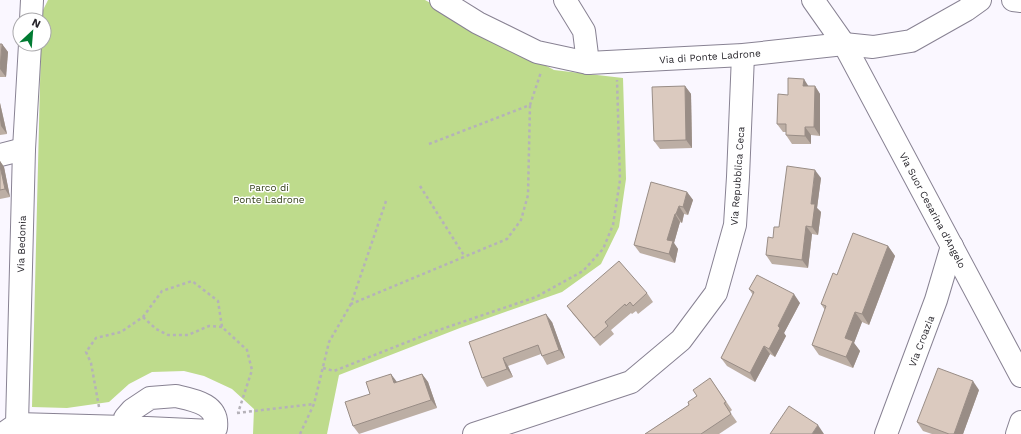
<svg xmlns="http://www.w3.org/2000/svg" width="1021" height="434" viewBox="0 0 1021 434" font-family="'Work Sans',sans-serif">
<rect width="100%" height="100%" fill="#faf7ff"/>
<path fill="#bedb8c" d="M48 0H425L554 70 623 78 626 179 619 227 601 264 562 292 460 328 339 375 327 434H253L254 409 232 389 204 376 184 371 152 372 129 384 109 402 67 408 32 407 41 44H44V20H41V14Z"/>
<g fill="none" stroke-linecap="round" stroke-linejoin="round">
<defs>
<g id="minor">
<path d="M441 0 478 23 537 52 588 63 743 55 844 44 873 47 911 41 966 10 980 0"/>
<path d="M565 0 584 31 588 63"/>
<path d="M813 0 844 44 1021 376"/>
<path d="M1013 0 1021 1"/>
<path d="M31 20 32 0"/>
<path d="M0 155 24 149"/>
<path d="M176 396C194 400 219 404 216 428L212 431 125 427V418L132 410 150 398Z"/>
<path d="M17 424 125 427"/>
<path d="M0 434 4 433 17 424 24 149 30 44"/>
<path d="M474 434 631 382 681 340 716 293 735 225 738 177 743 55"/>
<path d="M886 434 936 300 952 246"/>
<path d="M1017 434 1021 422"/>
</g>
</defs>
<use href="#minor" stroke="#888293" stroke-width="24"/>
<g stroke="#b5b2b9" stroke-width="2.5" stroke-dasharray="3 3" stroke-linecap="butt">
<path d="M429 144 530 105 541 72"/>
<path d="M420 186 465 257"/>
<path d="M386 201 351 304 507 239 521 220 528 195 530 105"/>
<path d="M143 317 156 329 168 335H188L209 326 222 327"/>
<path d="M323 368 334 371 430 333 536 297 583 271 603 249 613 225 620 180 617 80"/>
<path d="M99 407 91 363 86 352 96 338 121 332 143 317 162 291 192 281 218 301 222 327 247 350 252 370 238 413"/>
<path d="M237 413 314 404"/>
<path d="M300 434 314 404 329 342 351 304"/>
</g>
<use href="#minor" stroke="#fff" stroke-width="22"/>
</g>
<g fill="#bcaea4">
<path d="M0 44H2L8 52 6 77H0Z"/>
<path d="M685 86 691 94 692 148 660 149 654 141Z"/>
<path d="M808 86H815L820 94V136L811 135V144H792L786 135V132H783L777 124 788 95Z"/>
<path d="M0 103 7 134 0 135Z"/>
<path d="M0 161 4 167 10 197 0 199Z"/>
<path d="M821 178 817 208 821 212 818 235 812 234 808 268 772 264 766 255 773 238 779 227Z"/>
<path d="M687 192 693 200 688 215 684 214 682 223 680 222 674 243 678 249 675 263 640 253 634 245Z"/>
<path d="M888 246 895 256 869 325 862 322 854 343 860 351 853 368 819 355 812 345 825 310 821 304 837 275Z"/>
<path d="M749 289 800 303 784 333 786 336 775 357 770 354 755 382 727 366 721 358 753 295Z"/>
<path d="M647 293 653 302 638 314 636 311 632 314 631 313 611 330 614 334 600 346 573 314 567 306Z"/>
<path d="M552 322 565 358 547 365 541 354 508 366 513 377 487 387 482 378 469 342Z"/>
<path d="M422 374 428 382 437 408 359 434 353 426 370 394 396 382Z"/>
<path d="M710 378 732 410 730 412 737 422 719 434H645L689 405Z"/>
<path d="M979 390 963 434H932L923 431 917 422Z"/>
</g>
<g fill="#998d86">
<path d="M2 44 8 52 6 77 0 69Z"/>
<path d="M804 79 809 87 803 86Z"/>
<path d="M685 86 691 94 692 148 686 140Z"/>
<path d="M815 86 820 94V136L814 127Z"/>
<path d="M0 103 7 134 1 126 0 120Z"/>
<path d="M805 127 811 135V144L805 136Z"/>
<path d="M0 161 4 167 10 197 5 189 0 166Z"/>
<path d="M815 170 821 178 817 208 821 212 818 235 812 227 811 204Z"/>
<path d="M687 192 693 200 688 215 683 207Z"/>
<path d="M679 206 684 214 682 223 676 214Z"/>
<path d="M675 214 680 222 674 243 678 249 675 263 669 254 667 240Z"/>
<path d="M806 226 812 234 808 268 802 260Z"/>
<path d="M888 246 895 256 869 325 862 314Z"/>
<path d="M794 294 800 303 784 333 786 336 775 357 769 349 778 326Z"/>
<path d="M855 312 862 322 854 343 860 351 853 368 846 357 845 338Z"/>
<path d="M546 314 552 322 565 358 559 350Z"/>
<path d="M764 346 770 354 755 382 750 373Z"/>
<path d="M503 358 508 366 513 377 507 369Z"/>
<path d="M391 374 397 382 394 383Z"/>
<path d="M422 374 428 382 437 408 431 400Z"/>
<path d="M973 381 979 390 963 434H954Z"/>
<path d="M818 425 824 434H812Z"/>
</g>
<g fill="#dbcabf" stroke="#998d86">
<path d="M0 44H2L0 69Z"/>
<path d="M788 78 804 79 803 86H815L814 127H805V136L786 135V124H777L778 94 788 95Z"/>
<path d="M685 86 686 140 654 141 652 87Z"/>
<path d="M0 166 5 189 0 190Z"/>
<path d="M787 166 815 170 811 204H815L812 227 806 226 802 260 766 255 768 237 773 238 774 227H779Z"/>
<path d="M651 182 687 192 683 207 679 206 676 214H675L667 240 673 241 669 254 634 245Z"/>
<path d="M853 233 888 246 862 314 855 312 845 338 853 341 846 357 812 345 826 306 821 304 833 273 837 275Z"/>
<path d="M619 261 647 293 633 306 630 302 626 306 625 304 605 322 608 326 594 338 567 306Z"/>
<path d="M757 275 794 294 778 326 780 328 769 349 764 346 750 373 721 358 754 292 749 289Z"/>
<path d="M546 314 559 350 542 356 538 345 503 358 507 369 482 378 469 342Z"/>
<path d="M938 368 973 381 954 434H949L917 422Z"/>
<path d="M391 374 394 383 422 374 431 400 353 426 345 402 370 394 366 382Z"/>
<path d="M710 378 726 402 724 403 731 414 701 434H645L689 405 688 402 697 396 693 390Z"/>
<path d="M789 406 818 425 812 434H770Z"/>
</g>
<g text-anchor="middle" stroke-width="3" stroke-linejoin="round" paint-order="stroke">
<g font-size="10" fill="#28262c" stroke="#fff">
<text transform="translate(710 56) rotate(-4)" y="4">Via di Ponte Ladrone</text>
<text transform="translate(737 176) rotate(-86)" y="4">Via Repubblica Ceca</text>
<text transform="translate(933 210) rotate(62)" y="4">Via Suor Cesarina d'Angelo</text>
<text transform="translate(21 244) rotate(-88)" y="4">Via Bedonia</text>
<text transform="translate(921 341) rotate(-69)" y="4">Via Croazia</text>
</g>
<g font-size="10" fill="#323f17" stroke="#fff">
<text x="269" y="191">Parco di<tspan x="269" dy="12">Ponte Ladrone</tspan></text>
</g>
</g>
<g transform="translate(32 32) rotate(26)"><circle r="19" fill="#ffffff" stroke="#a9a8ab"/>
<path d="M0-3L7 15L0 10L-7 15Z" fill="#017b32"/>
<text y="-6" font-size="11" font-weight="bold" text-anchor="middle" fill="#28262c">N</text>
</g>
</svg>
